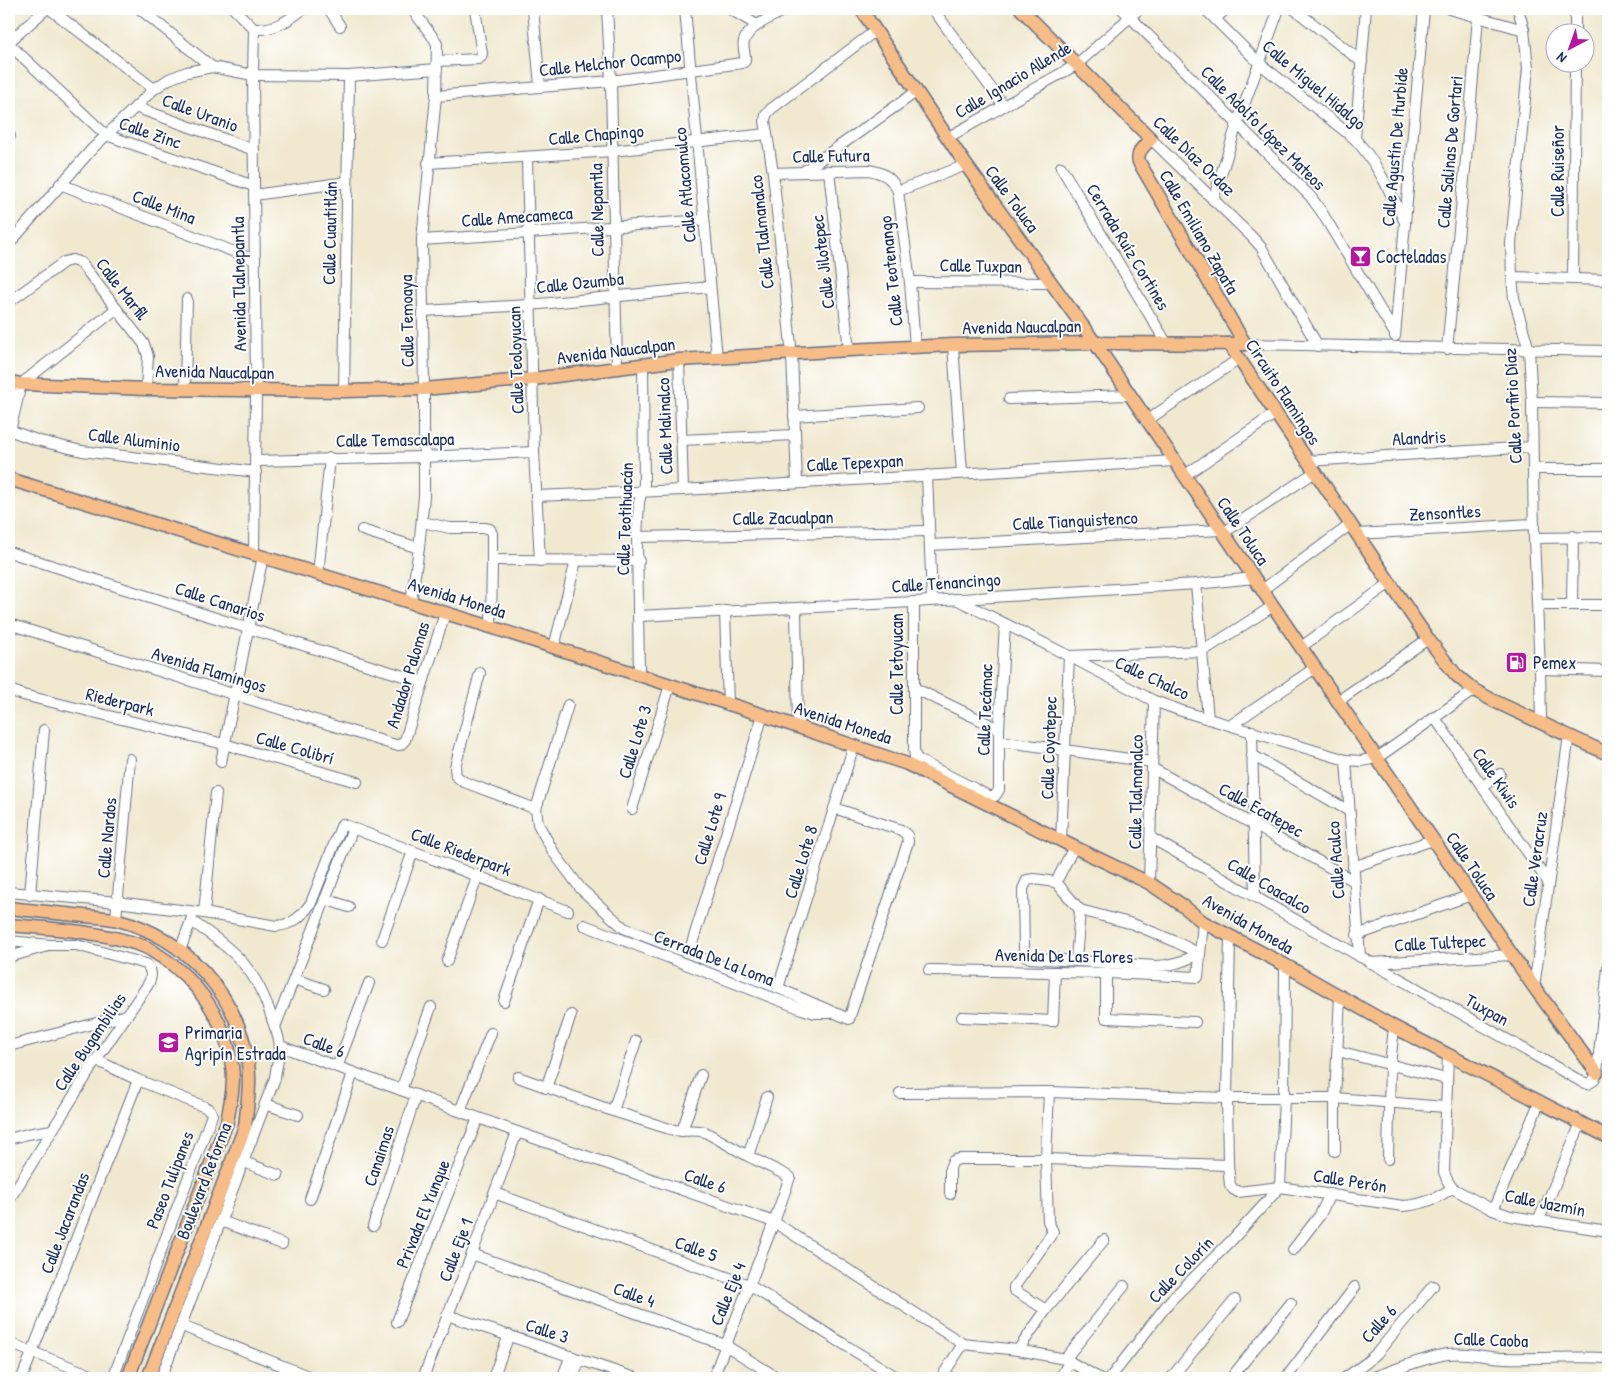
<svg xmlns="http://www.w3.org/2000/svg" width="1617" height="1387" viewBox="0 0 1617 1387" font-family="'Patrick Hand',sans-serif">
<rect width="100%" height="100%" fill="#fff"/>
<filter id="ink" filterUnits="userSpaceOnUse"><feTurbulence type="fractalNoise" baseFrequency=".02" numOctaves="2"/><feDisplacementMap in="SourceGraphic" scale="10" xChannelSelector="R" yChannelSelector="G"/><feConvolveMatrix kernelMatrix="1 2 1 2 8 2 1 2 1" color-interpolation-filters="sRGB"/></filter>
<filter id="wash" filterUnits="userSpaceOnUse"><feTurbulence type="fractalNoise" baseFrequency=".0096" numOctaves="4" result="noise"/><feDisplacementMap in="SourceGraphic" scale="20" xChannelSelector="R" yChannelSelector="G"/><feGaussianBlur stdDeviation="1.12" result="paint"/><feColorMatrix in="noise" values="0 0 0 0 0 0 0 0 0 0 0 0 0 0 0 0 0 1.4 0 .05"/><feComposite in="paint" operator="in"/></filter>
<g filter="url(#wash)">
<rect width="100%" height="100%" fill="#f0e8cf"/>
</g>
<g filter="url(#ink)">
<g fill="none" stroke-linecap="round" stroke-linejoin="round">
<defs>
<g id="minor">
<path d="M50 9 154 89"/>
<path d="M140 9 212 67 253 75 349 76 437 69"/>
<path d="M234 9 254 29"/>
<path d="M329 9 340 26"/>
<path d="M533 9 540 86"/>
<path d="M607 9 611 81 617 368"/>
<path d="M685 9 717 358"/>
<path d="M730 9 757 25"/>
<path d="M933 9 1004 106"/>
<path d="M1122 9 1310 196 1321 211 1395 334"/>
<path d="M1205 9 1259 63 1355 139C1378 164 1390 192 1405 222"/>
<path d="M1294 9 1362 62"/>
<path d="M1449 9 1524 30"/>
<path d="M1518 9 1524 30 1528 68 1511 244 1512 277 1514 298 1529 350 1532 402 1534 538 1540 669 1541 723"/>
<path d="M1215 19 1226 9"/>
<path d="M254 29C274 30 288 21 303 9"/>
<path d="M1575 32V9"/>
<path d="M9 42 46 9"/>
<path d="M9 44 106 135 254 186"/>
<path d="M437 61 478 59 481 57 482 54 475 9"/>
<path d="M436 96 611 81 742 63 745 61C746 55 742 48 744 41 750 25 773 17 786 9"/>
<path d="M135 107 254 150"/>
<path d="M9 137 10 136"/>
<path d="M947 138 1076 65 1139 9"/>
<path d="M1151 139 1252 237 1261 247 1318 346"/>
<path d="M1355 139 1366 9"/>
<path d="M527 158 534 452 540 561"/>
<path d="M428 163 612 151 767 134"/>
<path d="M1061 167 1167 344"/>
<path d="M804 171 916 92"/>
<path d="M829 171 849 350"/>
<path d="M773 173 869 170C884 173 891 177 898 191L910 282 915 347"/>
<path d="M60 184 255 260"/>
<path d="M898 191 966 165"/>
<path d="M254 195 347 182"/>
<path d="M1213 200 1237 124 1279 9"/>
<path d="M422 240 529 233 704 220"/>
<path d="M9 244 92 149 154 89 169 79 187 72 212 67"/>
<path d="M1512 277 1608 280"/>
<path d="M1573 279 1575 62"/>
<path d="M910 282 1052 283"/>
<path d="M9 302 64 262 72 260 81 263 144 344 148 356 146 389"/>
<path d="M423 311 530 305 710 287"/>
<path d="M1395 336 1424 9"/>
<path d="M1245 344 1608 351"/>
<path d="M953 345 962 473"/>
<path d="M1447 349 1466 159 1478 18"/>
<path d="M679 360 683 490"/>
<path d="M185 389 187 299"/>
<path d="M344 391 349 76"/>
<path d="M1009 399 1129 395"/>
<path d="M1532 402 1608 403"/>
<path d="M794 416 918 408"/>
<path d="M1146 421 1239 359"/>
<path d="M9 430 36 440 82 451 256 472"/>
<path d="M10 431 21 384 116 309"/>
<path d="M681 440 795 435"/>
<path d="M256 461 424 457 534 452"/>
<path d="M1307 461 1532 447"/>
<path d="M1533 469H1608"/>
<path d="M927 475 932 600"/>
<path d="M1184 476 1276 413"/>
<path d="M797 483 792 355 773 173 765 121 766 115 771 109 875 31"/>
<path d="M536 496 683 490 1175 461"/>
<path d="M422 522 450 528H486L490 529 492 534V560L491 627"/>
<path d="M362 530 419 548"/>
<path d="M1223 533 1315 472"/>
<path d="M1357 534 1534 524"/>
<path d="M637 537 929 531"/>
<path d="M1534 538 1608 537"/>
<path d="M930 545 1221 530"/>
<path d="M9 552 247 628 423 682"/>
<path d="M254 553 256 390 253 75 254 29"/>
<path d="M492 560 639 561"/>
<path d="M318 574 330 458"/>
<path d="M1196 584 1208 719"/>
<path d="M1262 590 1350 525"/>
<path d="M956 599 1069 656 1154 701 1182 711 1346 760 1361 761 1377 758 1474 690"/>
<path d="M411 602 419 548 424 496V389L422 240 436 96 437 44 435 40 412 9"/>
<path d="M914 602V750L915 757 920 761 989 796H995L999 790V729L1005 624"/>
<path d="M1572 604 1573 536"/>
<path d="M1538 605H1608"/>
<path d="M796 608 798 727"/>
<path d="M725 611 728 705"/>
<path d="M639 616 914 602 1196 584 1254 578"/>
<path d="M9 624 395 745H400L405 740 445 613"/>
<path d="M554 647 576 561"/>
<path d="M1301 647 1390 583"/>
<path d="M1540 669 1608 671"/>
<path d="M480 673 455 767 456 776 464 782 536 809"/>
<path d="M639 675 637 537 639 502 644 484 643 365"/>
<path d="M914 688 999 729"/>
<path d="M9 690 23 695 224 744 357 782"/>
<path d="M1338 701 1428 639"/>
<path d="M568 705 536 809 538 824 554 853 581 889 624 928 778 988 849 1019 908 842 907 835 901 830 834 808"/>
<path d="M1435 718 1548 882"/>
<path d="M1231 725 1315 668"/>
<path d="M1252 731 1255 896"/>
<path d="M999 741 1152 762"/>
<path d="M1252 755 1349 811"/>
<path d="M1346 760 1360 957"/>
<path d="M221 762 263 556"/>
<path d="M1152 768 1354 881"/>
<path d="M1483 786 1500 774"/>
<path d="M632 809 670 685"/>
<path d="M1151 838 1582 1082 1588 1084 1594 1080 1597 1073 1608 968"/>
<path d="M1061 841 1069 656 1203 651 1273 606"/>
<path d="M1353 867 1433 840"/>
<path d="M1056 882 1074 847"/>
<path d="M1149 883 1154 701"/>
<path d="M9 892 117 902 204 913 276 926C293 925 302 916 311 903L342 824 568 911"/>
<path d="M30 895 44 730"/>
<path d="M325 899 349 907"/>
<path d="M1080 910 1056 882 1034 879 1027 880 1023 889 1024 952 1026 956 1030 958 1156 966C1173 966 1185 960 1200 954"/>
<path d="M1080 910 1133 924 1174 941 1200 954"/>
<path d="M204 913 216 793"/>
<path d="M116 919 130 759"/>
<path d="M584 925 802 1009 815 1013H831"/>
<path d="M1357 935 1471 895"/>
<path d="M1230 936 1227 1098 1228 1165 1230 1185 1233 1189 1238 1192 1280 1187 1403 1206C1421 1205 1437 1199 1452 1188"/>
<path d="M382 940 413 851"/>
<path d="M9 941 50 945H76L146 964C153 971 152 978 147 986L96 1060 9 1200"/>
<path d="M180 950 191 921"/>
<path d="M689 953 763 715"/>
<path d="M9 957 44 947"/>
<path d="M1076 960 1080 910"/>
<path d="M447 961 478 875"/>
<path d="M1371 963 1512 955"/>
<path d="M929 970 1106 973 1198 977 1203 922"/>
<path d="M1106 973V1018L1195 1022"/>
<path d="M294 979 324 989"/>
<path d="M1534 987 1569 735"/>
<path d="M778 988 854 745"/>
<path d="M504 1001 539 899"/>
<path d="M962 1017 1053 1021 1055 972"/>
<path d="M275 1027 353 828"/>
<path d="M9 1046 127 1015"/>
<path d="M280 1046 517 1132 774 1222 963 1344 1018 1350 1065 1359 1099 1378"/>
<path d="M1338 1051 1446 1079"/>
<path d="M1448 1054 1444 1172 1447 1180 1452 1188 1493 1210 1510 1216 1608 1231"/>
<path d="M96 1060 138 1080 205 1107 210 1110 212 1115 113 1378"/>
<path d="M337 1067 369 983"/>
<path d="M518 1077 613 1111 673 1130C684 1132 695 1129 705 1132L748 1156 790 1177 774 1222 713 1378"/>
<path d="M546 1088 571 1015"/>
<path d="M401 1090 431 1007"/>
<path d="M900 1093 1049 1092 1227 1098H1335L1445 1107"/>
<path d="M265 1104 298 1115"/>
<path d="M460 1111 491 1033"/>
<path d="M613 1111 636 1041"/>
<path d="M682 1131 701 1075"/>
<path d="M9 1139 27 1134 52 1130"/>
<path d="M1335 1151V1098L1340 996"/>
<path d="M748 1156 767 1097"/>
<path d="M1388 1159 1390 1065 1394 1027"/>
<path d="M244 1162 278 1175"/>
<path d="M494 1193 749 1285 898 1378"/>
<path d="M950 1194V1168L953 1161 959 1159H1046L1228 1165"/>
<path d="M310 1199 353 1073"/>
<path d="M1493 1210 1540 1101"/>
<path d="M221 1221 282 1244"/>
<path d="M1537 1221 1546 1205 1581 1123"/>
<path d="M373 1226 416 1095"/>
<path d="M1293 1250 1320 1215 1330 1194"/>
<path d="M472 1254 725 1345 778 1378"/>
<path d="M1046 1310 1014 1290V1287L1053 1232 1048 1221 1046 1159 1049 1092"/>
<path d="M447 1315 635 1378"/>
<path d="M397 1322 478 1118"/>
<path d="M182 1326 313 1378"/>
<path d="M9 1343 99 1378"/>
<path d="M1018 1350 1046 1310 1104 1240"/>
<path d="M1065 1359 1124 1286"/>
<path d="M22 1378 138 1080"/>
<path d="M161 1378 275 1078C276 1068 279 1058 280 1048 280 1039 276 1030 273 1022 258 970 235 950 191 921L193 912"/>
<path d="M423 1378 472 1254 517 1132"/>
<path d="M493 1378 509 1335"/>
<path d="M562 1378 571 1356"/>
<path d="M573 1378 580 1359"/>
<path d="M941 1378 963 1344"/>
<path d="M1060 1378 1070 1361"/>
<path d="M1110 1378 1170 1301 1231 1241 1280 1187 1284 1098 1285 965"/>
<path d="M1171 1378 1235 1300"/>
<path d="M1231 1378 1291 1303"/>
<path d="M1286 1378 1355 1287"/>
<path d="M1345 1378 1366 1363 1377 1353 1433 1286"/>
<path d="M1371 1378C1396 1370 1421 1358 1448 1354 1466 1351 1486 1358 1505 1358 1540 1359 1574 1356 1608 1358"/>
</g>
<g id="major">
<path d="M861 9 966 165 1095 343 1315 668 1534 987 1597 1073"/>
<path d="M1021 9 1151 139C1144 146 1136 152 1139 162L1245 344"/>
<path d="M1229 344 1390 583 1428 639 1456 675 1474 690 1494 701 1608 754"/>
<path d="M9 382 21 384 146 389 344 391 424 389 533 379 679 360 849 350 953 345 1095 343 1245 344"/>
<path d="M9 479 491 627 763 715 907 764 1074 847 1149 883 1182 905 1203 922 1285 965 1394 1027 1608 1137"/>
<path d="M9 908C34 911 59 913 84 916 95 917 107 917 118 920 184 937 238 994 248 1063 251 1085 247 1106 245 1127L148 1378"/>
<path d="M9 925C54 929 100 931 143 946 149 948 154 952 160 956 198 980 226 1021 232 1066 235 1085 230 1104 227 1122L128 1378"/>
</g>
</defs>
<use href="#minor" stroke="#667086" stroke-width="12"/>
<use href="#major" stroke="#667086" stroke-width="15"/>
<use href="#minor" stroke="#fff" stroke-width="10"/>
<use href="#major" stroke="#f7bd88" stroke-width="12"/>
</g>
</g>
<defs>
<symbol id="bar-square" viewBox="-11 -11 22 22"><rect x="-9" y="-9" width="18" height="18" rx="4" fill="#b5179e" stroke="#fff"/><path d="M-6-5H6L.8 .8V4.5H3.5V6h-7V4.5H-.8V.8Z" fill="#fff"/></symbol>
<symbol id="fuel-square" viewBox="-11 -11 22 22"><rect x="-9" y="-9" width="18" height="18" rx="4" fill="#b5179e" stroke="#fff"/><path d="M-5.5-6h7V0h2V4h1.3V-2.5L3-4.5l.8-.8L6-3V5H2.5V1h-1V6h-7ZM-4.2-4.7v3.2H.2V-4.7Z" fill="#fff"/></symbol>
<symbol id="school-square" viewBox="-11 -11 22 22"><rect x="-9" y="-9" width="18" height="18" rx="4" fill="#b5179e" stroke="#fff"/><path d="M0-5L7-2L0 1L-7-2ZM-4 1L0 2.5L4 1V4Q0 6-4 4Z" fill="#fff"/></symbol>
</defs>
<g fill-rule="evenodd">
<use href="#bar-square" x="1348" y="244" width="25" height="25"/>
<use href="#fuel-square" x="1504" y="650" width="25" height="25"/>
<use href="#school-square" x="156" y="1030" width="25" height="25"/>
</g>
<g text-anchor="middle" stroke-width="4" stroke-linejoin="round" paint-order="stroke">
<g font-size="18" fill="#1b2f5e" stroke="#fff">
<text transform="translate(610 63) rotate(-6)" y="6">Calle Melchor Ocampo</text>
<text transform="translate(1013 80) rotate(-31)" y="6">Calle Ignacio Allende</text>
<text transform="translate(1314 85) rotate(40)" y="6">Calle Miguel Hidalgo</text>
<text transform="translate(200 113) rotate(20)" y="6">Calle Uranio</text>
<text transform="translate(1263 128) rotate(45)" y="6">Calle Adolfo López Mateos</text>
<text transform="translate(150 133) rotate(19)" y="6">Calle Zinc</text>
<text transform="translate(596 135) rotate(-5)" y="6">Calle Chapingo</text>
<text transform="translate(1395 147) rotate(-85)" y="6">Calle Agustín De Iturbide</text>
<text transform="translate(1450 152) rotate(-85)" y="6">Calle Salinas De Gortari</text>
<text transform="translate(831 156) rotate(-1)" y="6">Calle Futura</text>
<text transform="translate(1194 156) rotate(44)" y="6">Calle Díaz Ordaz</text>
<text transform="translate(1558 171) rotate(-90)" y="6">Calle Ruiseñor</text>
<text transform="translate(685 185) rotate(-95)" y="6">Calle Atlacomulco</text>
<text transform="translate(1012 199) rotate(54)" y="6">Calle Toluca</text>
<text transform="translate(164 207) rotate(21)" y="6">Calle Mina</text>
<text transform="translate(597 210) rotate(-91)" y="6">Calle Nepantla</text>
<text transform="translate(517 217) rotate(-4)" y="6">Calle Amecameca</text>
<text transform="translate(762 232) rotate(-96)" y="6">Calle Tlalmanalco</text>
<text transform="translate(1199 232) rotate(60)" y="6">Calle Emiliano Zapata</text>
<text transform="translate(330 233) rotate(-89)" y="6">Calle Cuautitlán</text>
<text transform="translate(1128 247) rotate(59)" y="6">Cerrada Ruíz Cortines</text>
<text transform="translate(823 262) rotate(-97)" y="6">Calle Jilotepec</text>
<text transform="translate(981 266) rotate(1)" y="6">Calle Tuxpan</text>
<text transform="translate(891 271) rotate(-96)" y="6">Calle Teotenango</text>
<text transform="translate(580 283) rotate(-6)" y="6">Calle Ozumba</text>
<text transform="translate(239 284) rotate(-91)" y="6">Avenida Tlalnepantla</text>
<text transform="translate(122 289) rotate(52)" y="6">Calle Marfil</text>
<text transform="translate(407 321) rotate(-91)" y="6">Calle Temoaya</text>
<text transform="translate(1022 327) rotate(-1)" y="6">Avenida Naucalpan</text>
<text transform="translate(616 351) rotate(-7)" y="6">Avenida Naucalpan</text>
<text transform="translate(516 360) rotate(-92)" y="6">Calle Teoloyucan</text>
<text transform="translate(215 372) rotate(1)" y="6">Avenida Naucalpan</text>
<text transform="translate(1283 392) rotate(57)" y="6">Circuito Flamingos</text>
<text transform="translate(1513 406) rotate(-93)" y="6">Calle Porfirio Díaz</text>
<text transform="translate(665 426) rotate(-92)" y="6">Calle Malinalco</text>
<text transform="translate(1419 438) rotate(-3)" y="6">Alandris</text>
<text transform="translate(134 440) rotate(7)" y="6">Calle Aluminio</text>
<text transform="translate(395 440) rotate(-1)" y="6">Calle Temascalapa</text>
<text transform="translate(855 463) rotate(-3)" y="6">Calle Tepexpan</text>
<text transform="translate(1445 513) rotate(-3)" y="6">Zensontles</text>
<text transform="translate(783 518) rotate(-1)" y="6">Calle Zacualpan</text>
<text transform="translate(625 519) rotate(-88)" y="6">Calle Teotihuacán</text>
<text transform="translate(1075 521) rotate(-3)" y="6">Calle Tianguistenco</text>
<text transform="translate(1243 531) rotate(56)" y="6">Calle Toluca</text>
<text transform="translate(946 583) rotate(-4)" y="6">Calle Tenancingo</text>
<text transform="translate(457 598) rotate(17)" y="6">Avenida Moneda</text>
<text transform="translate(220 602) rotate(18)" y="6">Calle Canarios</text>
<text transform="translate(897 664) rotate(-90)" y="6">Calle Tetoyucan</text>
<text transform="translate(209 670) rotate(17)" y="6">Avenida Flamingos</text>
<text transform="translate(408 675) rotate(-73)" y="6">Andador Palomas</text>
<text transform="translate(1152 678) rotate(25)" y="6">Calle Chalco</text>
<text transform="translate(120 702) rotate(14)" y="6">Riederpark</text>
<text transform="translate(985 710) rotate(-88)" y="6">Calle Tecámac</text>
<text transform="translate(843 723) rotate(18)" y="6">Avenida Moneda</text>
<text transform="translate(635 742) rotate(-73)" y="6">Calle Lote 3</text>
<text transform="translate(295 748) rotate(16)" y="6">Calle Colibrí</text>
<text transform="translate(1049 748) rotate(-88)" y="6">Calle Coyotepec</text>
<text transform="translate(1496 778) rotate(55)" y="6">Calle Kiwis</text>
<text transform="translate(1136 792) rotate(-89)" y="6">Calle Tlalmanalco</text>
<text transform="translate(1261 810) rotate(29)" y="6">Calle Ecatepec</text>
<text transform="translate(710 829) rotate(-73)" y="6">Calle Lote 9</text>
<text transform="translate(107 838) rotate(-85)" y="6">Calle Nardos</text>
<text transform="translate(461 852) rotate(21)" y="6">Calle Riederpark</text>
<text transform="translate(1535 859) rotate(-82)" y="6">Calle Veracruz</text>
<text transform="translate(1336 860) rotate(-94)" y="6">Calle Aculco</text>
<text transform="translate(801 862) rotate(-73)" y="6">Calle Lote 8</text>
<text transform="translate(1472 866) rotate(56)" y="6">Calle Toluca</text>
<text transform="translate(1269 886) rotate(30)" y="6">Calle Coacalco</text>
<text transform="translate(1248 924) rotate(30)" y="6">Avenida Moneda</text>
<text transform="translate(1440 943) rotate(-3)" y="6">Calle Tultepec</text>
<text transform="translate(1064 956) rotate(1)" y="6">Avenida De Las Flores</text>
<text transform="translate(714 958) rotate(21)" y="6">Cerrada De La Loma</text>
<text transform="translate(1487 1010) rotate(29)" y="6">Tuxpan</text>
<text transform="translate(90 1042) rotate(-56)" y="6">Calle Bugambilias</text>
<text transform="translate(324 1045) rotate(20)" y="6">Calle 6</text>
<text transform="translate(379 1156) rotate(-72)" y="6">Canaimas</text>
<text transform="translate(170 1180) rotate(-69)" y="6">Paseo Tulipanes</text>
<text transform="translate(204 1181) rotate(-69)" y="6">Boulevard Reforma</text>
<text transform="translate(705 1181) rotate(19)" y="6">Calle 6</text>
<text transform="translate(1350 1181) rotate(9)" y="6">Calle Perón</text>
<text transform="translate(1545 1203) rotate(11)" y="6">Calle Jazmín</text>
<text transform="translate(423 1214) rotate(-68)" y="6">Privada El Yunque</text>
<text transform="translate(65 1223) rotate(-69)" y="6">Calle Jacarandas</text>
<text transform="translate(696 1249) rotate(20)" y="6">Calle 5</text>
<text transform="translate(456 1250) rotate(-69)" y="6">Calle Eje 1</text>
<text transform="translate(1181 1270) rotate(-46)" y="6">Calle Colorín</text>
<text transform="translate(728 1294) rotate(-68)" y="6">Calle Eje 4</text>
<text transform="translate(634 1295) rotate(20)" y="6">Calle 4</text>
<text transform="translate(1379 1324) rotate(-49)" y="6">Calle 6</text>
<text transform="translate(547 1331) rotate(18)" y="6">Calle 3</text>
<text transform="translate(1491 1340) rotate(2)" y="6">Calle Caoba</text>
</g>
<g font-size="18" fill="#1b2f5e" stroke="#fff" text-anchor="start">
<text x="1376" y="263">Cocteladas</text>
<text x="1533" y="669">Pemex</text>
<text x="185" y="1039">Primaria<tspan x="185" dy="21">Agripín Estrada</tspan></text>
</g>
</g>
<rect width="1617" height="1387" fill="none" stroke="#fff" stroke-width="30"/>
<g transform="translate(1570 48) rotate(221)"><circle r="24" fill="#ffffff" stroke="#a4acbf"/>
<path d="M0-4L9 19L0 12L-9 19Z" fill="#b5179e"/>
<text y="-8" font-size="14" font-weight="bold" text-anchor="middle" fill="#1b2f5e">N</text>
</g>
</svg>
